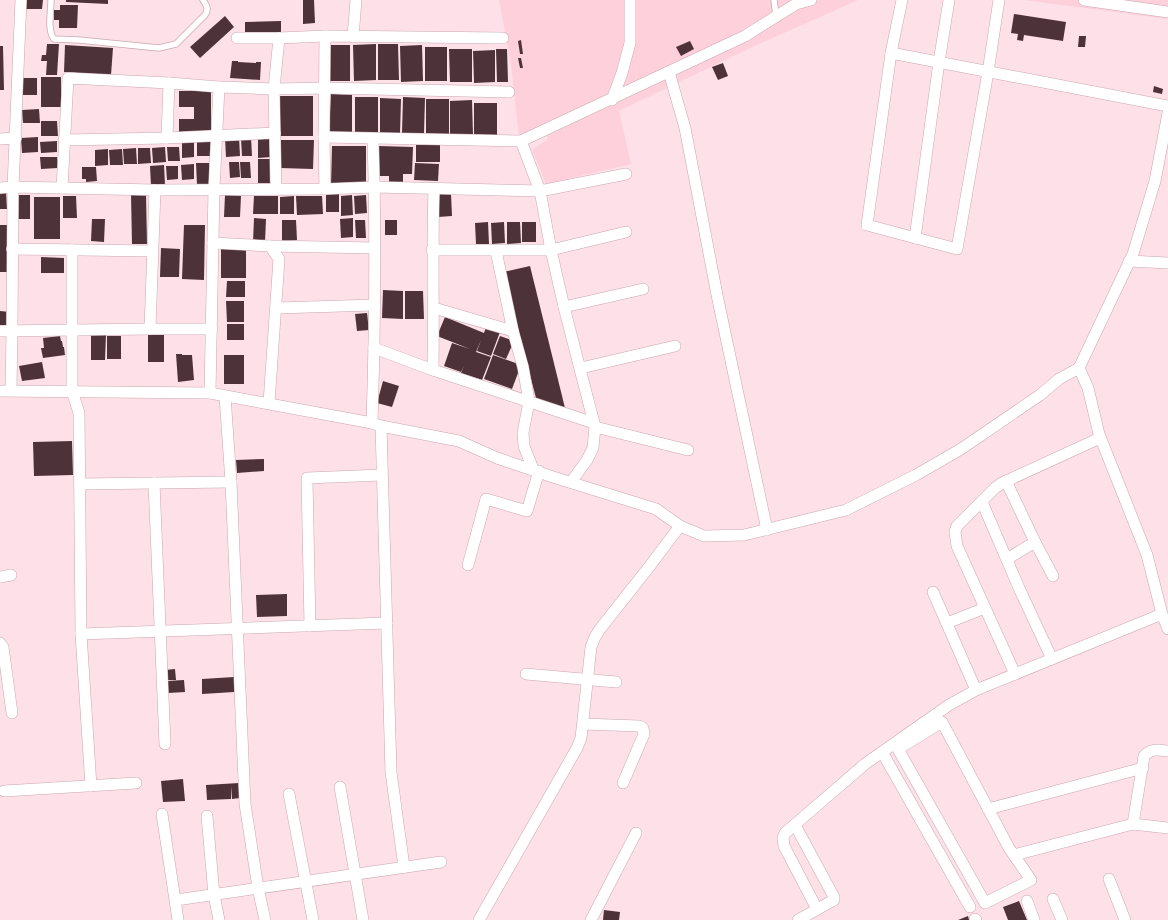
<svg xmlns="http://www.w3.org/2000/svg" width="1168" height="920" viewBox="0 0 1168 920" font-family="Arial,sans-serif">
<rect width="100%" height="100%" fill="#fee0e8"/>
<g fill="#fdd0dc">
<path d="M499 0H858L750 48 619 111 631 164 546 184 532 150 548 139 545 128 519 136 511 65Z"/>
<path d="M1024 0H1168V19Z"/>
</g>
<g fill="#4d323a">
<path d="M26 0H43L42 9H26Z"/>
<path d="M66 0H108V4L66 2Z"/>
<path d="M303 0H314L315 23 303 24Z"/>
<path d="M60 5H78L77 28H59V20H54V10H60Z"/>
<path d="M1014 14 1066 22 1063 41 1024 35 1023 41 1017 40 1018 34 1011 33Z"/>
<path d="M225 16 234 27 200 58 190 47Z"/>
<path d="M281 21V32L245 33V22Z"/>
<path d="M1079 36H1086L1085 47H1078Z"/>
<path d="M521 40 523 54H520L518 41Z"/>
<path d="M690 41 694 49 681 56 676 47Z"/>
<path d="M47 44H59L57 75H46L47 61H41L42 55H46Z"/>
<path d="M376 44V80L354 81 353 45Z"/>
<path d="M378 44H398L399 80H378Z"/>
<path d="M65 45 113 48 111 75 64 72Z"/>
<rect x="327" y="45" width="23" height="36"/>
<path d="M422 45 423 81 401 82 400 46Z"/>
<path d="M0 46H3L4 90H0Z"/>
<rect x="425" y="47" width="22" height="34"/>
<path d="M449 49H472V82H450Z"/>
<path d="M496 49H507L508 82H497Z"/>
<path d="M495 50V82L474 83 473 51Z"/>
<path d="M518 58H521L523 68H520Z"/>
<path d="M232 61H238V62L256 63V62H261L260 80 230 78Z"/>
<path d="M723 63 728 76 718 80 712 67Z"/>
<rect x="41" y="77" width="20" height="30"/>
<rect x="21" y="78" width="16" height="17"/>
<path d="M1154 86 1163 89 1162 94 1153 92Z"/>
<path d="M179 91H211V134L179 135V119H194V107H179Z"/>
<path d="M331 94 352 95V132H329Z"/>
<rect x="280" y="96" width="33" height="40"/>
<rect x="355" y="97" width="23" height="37"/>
<path d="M403 97 425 98 424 134 402 133Z"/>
<path d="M380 98 401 99 400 134H380Z"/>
<rect x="426" y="99" width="23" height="36"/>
<path d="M472 100 473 135H450V101Z"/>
<rect x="474" y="103" width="23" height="32"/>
<path d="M39 109 40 123H23L22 110Z"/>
<path d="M41 121H57L58 136H41Z"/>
<path d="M258 135H271V157L258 158Z"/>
<path d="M38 137V152L22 153 21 138Z"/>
<path d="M182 137H194V157L182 158Z"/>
<rect x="197" y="137" width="14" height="19"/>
<path d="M239 137 240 156 226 157 225 138Z"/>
<path d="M251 137 252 156H242L241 138Z"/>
<path d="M281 140H314L313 169 280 168Z"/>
<path d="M57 141V152L41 153 40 142Z"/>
<rect x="416" y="145" width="24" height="17"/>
<path d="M332 146H366V186H331Z"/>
<path d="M379 146 413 147 412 174H403V184H389V176H378Z"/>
<path d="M165 147 166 162 153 163 152 148Z"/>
<path d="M167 147H179L180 161H168Z"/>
<path d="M136 148 137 164H124L123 149Z"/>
<path d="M138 148H150L151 163 138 164Z"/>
<path d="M108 149V165L95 166V150Z"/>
<path d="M122 149 123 165H110L109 150Z"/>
<path d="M40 157H57L58 168 41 169Z"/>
<rect x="258" y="159" width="13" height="24"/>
<path d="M229 162H239L240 177 230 178Z"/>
<path d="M240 162H250L251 178H241Z"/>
<path d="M196 163H209V185H197Z"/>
<path d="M415 163 439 164 438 181 414 180Z"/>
<path d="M194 164V179L182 180 181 165Z"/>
<path d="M164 165 165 185 151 186 150 166Z"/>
<path d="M166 166H178V179L167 180Z"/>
<path d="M82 167H96L97 181 86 182V179H82Z"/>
<path d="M6 192 7 209H0V193Z"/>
<path d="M146 193 147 244H132L131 194Z"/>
<rect x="326" y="194" width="13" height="18"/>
<path d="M437 194H451L452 216 438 217Z"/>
<rect x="17" y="195" width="13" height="24"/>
<path d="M225 195 241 196 240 217H224Z"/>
<path d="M352 195 353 215 341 216V196Z"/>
<path d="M366 195 367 213 355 214 354 196Z"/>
<path d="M63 196H76L77 218H63Z"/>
<path d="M254 196H278V214H253Z"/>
<path d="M294 196V214H280V197Z"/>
<path d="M296 196H322L323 214 297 215Z"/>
<rect x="34" y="197" width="26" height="42"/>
<path d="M254 218 266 219 265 242H253Z"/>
<path d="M353 218V237L341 238 340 219Z"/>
<path d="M92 219H105L104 242 91 241Z"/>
<path d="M282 220H296L297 240 282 241Z"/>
<path d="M355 220H365L366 238H356Z"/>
<rect x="385" y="220" width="12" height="15"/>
<path d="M488 222 489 244H476L475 223Z"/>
<path d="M504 222 505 243 492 244 491 223Z"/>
<path d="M507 222H520L521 243 507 244Z"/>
<rect x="522" y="222" width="14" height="20"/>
<rect x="0" y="225" width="7" height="47"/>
<path d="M184 225H205L204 280 182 279Z"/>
<path d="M246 247V278H221V248Z"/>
<path d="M161 248 180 249 179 277H160Z"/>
<path d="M41 257 64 258V273H41Z"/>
<path d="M530 266 565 408 536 398 503 272Z"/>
<path d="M227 281H245V297H226Z"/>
<path d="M383 290 403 291V319L382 318Z"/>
<path d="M405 291H423L424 319H405Z"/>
<path d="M226 301H244V322H227Z"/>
<path d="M0 311 10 312 9 329H0Z"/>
<path d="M367 313 369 330 357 331 355 314Z"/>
<path d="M445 317 484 333 486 327 500 332 491 356 477 351 481 340 476 352 491 357 482 380 461 373 464 366 461 372 444 366 452 343 470 349 437 336Z"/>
<rect x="227" y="324" width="17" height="16"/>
<rect x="148" y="333" width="16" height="29"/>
<path d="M91 335H106L105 360H91Z"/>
<path d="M60 336 61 341H62L63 347H64L65 355 43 358 41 348H44L43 338Z"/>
<rect x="107" y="336" width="14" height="23"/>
<path d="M500 336 514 341 506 359 493 354Z"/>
<path d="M176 354H182V355H192L194 380 178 382Z"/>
<rect x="224" y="355" width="20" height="29"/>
<path d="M493 355 521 365 512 389 484 379Z"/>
<path d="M42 362 45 378 22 381 19 366Z"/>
<path d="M383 381 399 386 392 407 377 403Z"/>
<path d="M72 441 73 475 34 476 33 442Z"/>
<path d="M264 459V471L237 473 236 460Z"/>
<path d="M287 594V616L257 617 256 595Z"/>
<path d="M175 669 176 680H166L165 670Z"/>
<path d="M234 677V692L202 694V679Z"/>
<path d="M184 680 185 692 168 693 167 681Z"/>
<path d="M183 779 185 801 163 802 161 781Z"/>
<path d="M239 783 240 798 232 799 231 786V799L207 800 206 785Z"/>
<path d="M1019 901 1027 920H1008L1003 907Z"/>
<path d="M604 910 620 912 619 920H603Z"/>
<path d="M968 916 969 920H958Z"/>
</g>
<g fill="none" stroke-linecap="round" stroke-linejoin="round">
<defs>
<g id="lane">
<path d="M51 0C51 12 47 30 54 39L79 40 159 48 176 44 205 15C209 9 207 6 203 0"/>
<path d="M774 0 776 16"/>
</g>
<g id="street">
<path d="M902 0 891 53 867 225 957 249 988 72 999 0"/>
<path d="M1084 0 1168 12"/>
<path d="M353 37 356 0"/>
<path d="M237 38H279L325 36 503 38"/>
<path d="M891 53 1168 106"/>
<path d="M669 72 685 128 717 295 767 530"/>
<path d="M612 100 622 73 630 43V0"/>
<path d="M324 137 521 141 745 36 796 4 811 0"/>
<path d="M167 138 169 83"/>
<path d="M0 139 16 138"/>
<path d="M64 140 167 138 275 133"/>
<path d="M521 141 540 191 551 250 564 307 595 427 593 448 587 460 571 482"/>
<path d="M0 188 13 187 155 190 325 189 375 187 540 191 626 174"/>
<path d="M62 188 68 78 169 83 219 87 274 89 325 88 509 92"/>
<path d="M276 189 274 89 279 38"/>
<path d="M325 189 324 137 325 36"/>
<path d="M915 238 939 62 949 0"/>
<path d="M213 243 270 246 279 259 269 403"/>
<path d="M270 246 374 248"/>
<path d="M12 249 152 251"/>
<path d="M72 250V391L79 413 81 634 91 786"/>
<path d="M432 250H551L626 232"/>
<path d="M496 251 513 331 523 367 529 401 523 433 524 446 533 469"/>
<path d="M1129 261 1168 263"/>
<path d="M564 307 643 289"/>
<path d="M277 308 374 305"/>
<path d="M434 308 513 331"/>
<path d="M150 329 155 190"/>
<path d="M0 331 150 329H212"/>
<path d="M374 348 433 370 594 423"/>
<path d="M581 368 675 346"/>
<path d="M1079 368 1088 388 1099 434 1147 555 1162 614 1168 629"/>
<path d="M433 370C434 309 432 249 434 189"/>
<path d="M11 390 12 331 13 187 21 0"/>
<path d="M0 391 210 393 372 423 381 426 459 441 497 458 553 477 656 509 680 526 704 536 744 535 846 510 916 475 961 449 1040 395 1059 379 1079 368 1133 254 1155 181 1168 113"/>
<path d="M210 393 214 189 219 87"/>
<path d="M225 396 231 482 245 804 258 888 265 920"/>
<path d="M372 423C375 328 376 233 373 139"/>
<path d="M381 426 391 772 404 867"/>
<path d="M595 427 688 450"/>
<path d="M1006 481 1035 542 1053 576"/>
<path d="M154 483 165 744"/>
<path d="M80 484 231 482"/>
<path d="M982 502 1019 588 1052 659"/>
<path d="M1007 559 1035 542"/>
<path d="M468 565 486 499 527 511 539 471"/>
<path d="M0 577 11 575"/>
<path d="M933 592 976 690"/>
<path d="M947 623 985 608"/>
<path d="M310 626 307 478 382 475"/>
<path d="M81 634 387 623"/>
<path d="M0 643 3 647 12 713"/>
<path d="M526 674 616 682"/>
<path d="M1015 674 957 546 955 532 957 526 995 488 1002 483 1100 438"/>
<path d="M942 722 1009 848 1031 880 985 903 898 749Z"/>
<path d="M583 724 639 726 643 728 644 734 623 783"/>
<path d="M882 752 970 907"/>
<path d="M340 787 363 920"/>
<path d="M4 791 136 783"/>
<path d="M289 794 313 920"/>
<path d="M988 809 1143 768"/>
<path d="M162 814 178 920"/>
<path d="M207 816 214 895 219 920"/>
<path d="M1133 824 1144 756C1151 748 1158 750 1168 751"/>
<path d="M795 825 834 897V900L832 901 798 920"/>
<path d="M1014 855 1133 824 1168 828"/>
<path d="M1109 879 1125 920"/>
<path d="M1053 899 1062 920"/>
<path d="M176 900 441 862"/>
<path d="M1027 901 1034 920"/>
<path d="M817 909 784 846 783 838 785 833 865 764 949 705 976 690 1162 614"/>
<path d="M975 919 976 920"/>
<path d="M479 920 577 748 581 738 591 647 595 637 600 629 649 567 680 526"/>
<path d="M591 920 636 833"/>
</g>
</defs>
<use href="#lane" stroke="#caa7b0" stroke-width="7"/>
<use href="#street" stroke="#caa7b0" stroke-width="12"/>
<use href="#lane" stroke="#fff" stroke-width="5.5"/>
<use href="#street" stroke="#fff" stroke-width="11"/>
</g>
</svg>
